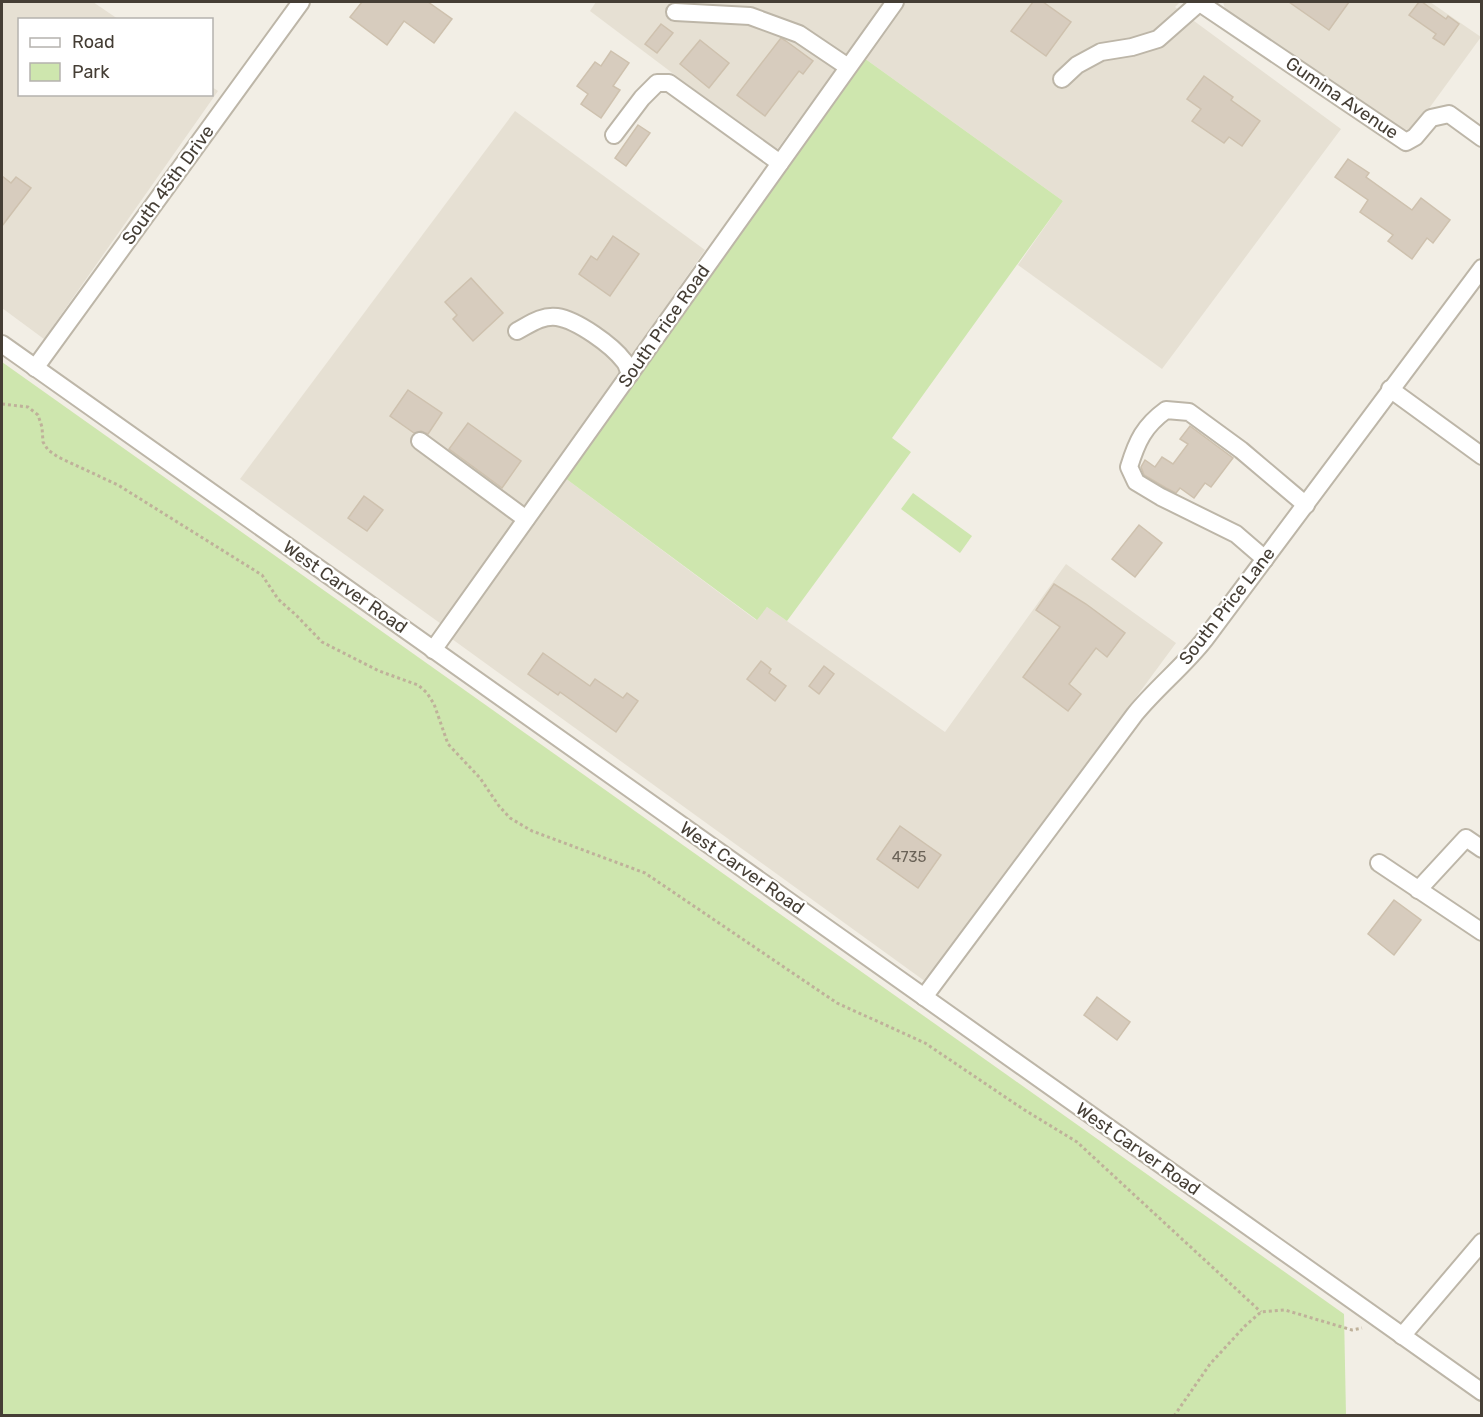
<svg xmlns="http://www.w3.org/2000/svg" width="1483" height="1417" viewBox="0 0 1483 1417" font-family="Rubik,sans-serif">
<rect width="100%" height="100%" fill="#f2eee5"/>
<g fill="#e6e0d3">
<path d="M2 2H93L118 19 20 20V94H212V87L218 91 44 339 2 308Z"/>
<path d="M596 2H884L776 151 590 11Z"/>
<path d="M905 2H1180L1175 7 1341 129 1162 369 1018 265 1063 201 864 58Z"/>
<path d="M1223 2H1430L1481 37 1414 129 1403 130 1225 9Z"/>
<path d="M515 111 705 250 444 626 240 479Z"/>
<path d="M565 478 756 620 767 607 945 732 1066 564 1176 643 926 982 452 639Z"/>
</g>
<g fill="#cee6ae">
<path d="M864 58 1063 201 892 438 911 452 787 621 767 607 757 620 565 478Z"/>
<path d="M2 362 1344 1314 1346 1415H2Z"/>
<path d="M913 493 972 536 960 553 901 509Z"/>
</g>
<g fill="#d7ccbe" stroke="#cec1ae" stroke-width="1.5">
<path d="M362 2H428L452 19 434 43 404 21 387 45 350 17Z"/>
<path d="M1033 2H1043L1071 22 1046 56 1011 31Z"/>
<path d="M1289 2H1349L1329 30Z"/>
<path d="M1419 2H1422L1446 19 1448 16 1459 24 1444 45 1433 38 1436 34 1409 15Z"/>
<path d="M661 24 673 33 657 53 645 44Z"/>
<path d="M781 38 786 41 813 61 803 74 799 71 765 116 737 95Z"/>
<path d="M700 40 729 63 709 88 680 64Z"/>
<path d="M611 51 629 63 613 86 620 90 601 118 581 104 588 94 577 86 595 62 601 66Z"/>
<path d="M1204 76 1233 97 1231 100 1260 121 1242 146 1229 137 1224 143 1192 121 1201 109 1187 99Z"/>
<path d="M638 125 650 133 626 166 615 158Z"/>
<path d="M1348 159 1369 173 1366 177 1412 210 1421 198 1450 220 1433 243 1427 238 1412 259 1388 241 1393 235 1360 212 1368 200 1335 177Z"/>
<path d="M2 176 11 183 16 177 31 188 2 226Z"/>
<path d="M613 236 639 254 610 296 579 274 591 256 597 260Z"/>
<path d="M471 278 503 313 473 341 453 319 457 315 445 302Z"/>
<path d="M408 390 442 413 428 434 421 431 414 433 390 416Z"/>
<path d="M468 423 521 461 502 488 449 449Z"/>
<path d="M1190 426 1233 458 1211 487 1205 483 1194 498 1180 488 1176 493 1166 488 1144 475 1141 467 1145 460 1155 467 1162 457 1173 464 1188 444 1180 439Z"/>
<path d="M364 496 383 510 367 531 348 518Z"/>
<path d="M1139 525 1162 543 1135 577 1112 559Z"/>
<path d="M1054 584 1086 604 1125 633 1107 657 1096 648 1069 684 1081 694 1068 711 1023 677 1060 627 1036 610Z"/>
<path d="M543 653 590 686 595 679 623 698 627 693 638 701 616 732 560 692 558 695 528 674Z"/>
<path d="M761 661 771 669 769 673 786 686 775 701 747 679Z"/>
<path d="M824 666 834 674 819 694 809 686Z"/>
<path d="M900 826 941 855 918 888 877 859Z"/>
<path d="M1394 900 1421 920 1394 955 1368 934Z"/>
<path d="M1097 997 1130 1022 1117 1040 1084 1015Z"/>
</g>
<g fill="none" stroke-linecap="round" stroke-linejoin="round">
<defs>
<g id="minor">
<path d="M1200 3 1406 142 1415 137 1431 118 1449 114 1482 138"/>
<path d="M675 12 750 16 799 34 848 67"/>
<path d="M1062 79 1077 65 1101 52 1132 47 1158 39 1200 2"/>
<path d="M614 135 642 98 657 83H669L780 163"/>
<path d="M517 331C530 324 542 315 557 317 577 320 612 345 624 361 627 364 628 370 630 374"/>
<path d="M2 344 1482 1392"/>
<path d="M35 368 301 2"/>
<path d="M1390 389 1482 456"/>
<path d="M420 441 526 519"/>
<path d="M1265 559 1236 534 1161 497 1136 482 1129 467C1137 441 1144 426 1166 410L1189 412 1241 450 1306 505"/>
<path d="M433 650 895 2"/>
<path d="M1379 863 1482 932"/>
<path d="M1418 890 1466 838 1482 849"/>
<path d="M924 997 1135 714C1157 687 1184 666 1205 639L1482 268"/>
<path d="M1402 1336 1482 1242"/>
</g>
</defs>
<use href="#minor" stroke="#bdb6a8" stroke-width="20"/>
<g stroke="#bfb19a" stroke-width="3" stroke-dasharray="3 3" stroke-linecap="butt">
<path d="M2 404 28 407 38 415 42 427 43 442 48 450 58 457 118 485 262 575 278 599 296 615 322 642 379 671 418 685 427 693 434 704 448 744 480 778 499 806 510 818 532 831 645 873 837 1003 925 1043 1023 1109 1077 1142 1261 1312"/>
<path d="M1174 1416 1210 1364 1245 1326 1261 1312 1285 1310 1352 1330 1362 1328"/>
</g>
<use href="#minor" stroke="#fff" stroke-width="16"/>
</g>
<g text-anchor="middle" stroke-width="4.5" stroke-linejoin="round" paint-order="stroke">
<g font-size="15" fill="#6a6257">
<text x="909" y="862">4735</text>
</g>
<g font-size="18" fill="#453e35" stroke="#fff">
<text transform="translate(1342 98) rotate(34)" y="6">Gumina Avenue</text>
<text transform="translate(168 185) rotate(-54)" y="6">South 45th Drive</text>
<text transform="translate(664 326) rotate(-55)" y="6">South Price Road</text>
<text transform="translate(345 587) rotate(35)" y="6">West Carver Road</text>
<text transform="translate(1227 606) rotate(-52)" y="6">South Price Lane</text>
<text transform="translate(742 868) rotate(35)" y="6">West Carver Road</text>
<text transform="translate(1138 1149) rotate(35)" y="6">West Carver Road</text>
</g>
</g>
<rect width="1483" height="1417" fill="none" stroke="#453e35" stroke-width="6"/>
<rect x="18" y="18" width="195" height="78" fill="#ffffff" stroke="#b5b2ae" stroke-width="1.5"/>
<rect x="30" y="38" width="30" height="9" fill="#ffffff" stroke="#b5b2ae" stroke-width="1.5"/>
<text x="72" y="48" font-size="18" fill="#453e35">Road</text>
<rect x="30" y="63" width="30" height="18" fill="#cee6ae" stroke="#b5b2ae" stroke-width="1.5"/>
<text x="72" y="78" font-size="18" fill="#453e35">Park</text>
</svg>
